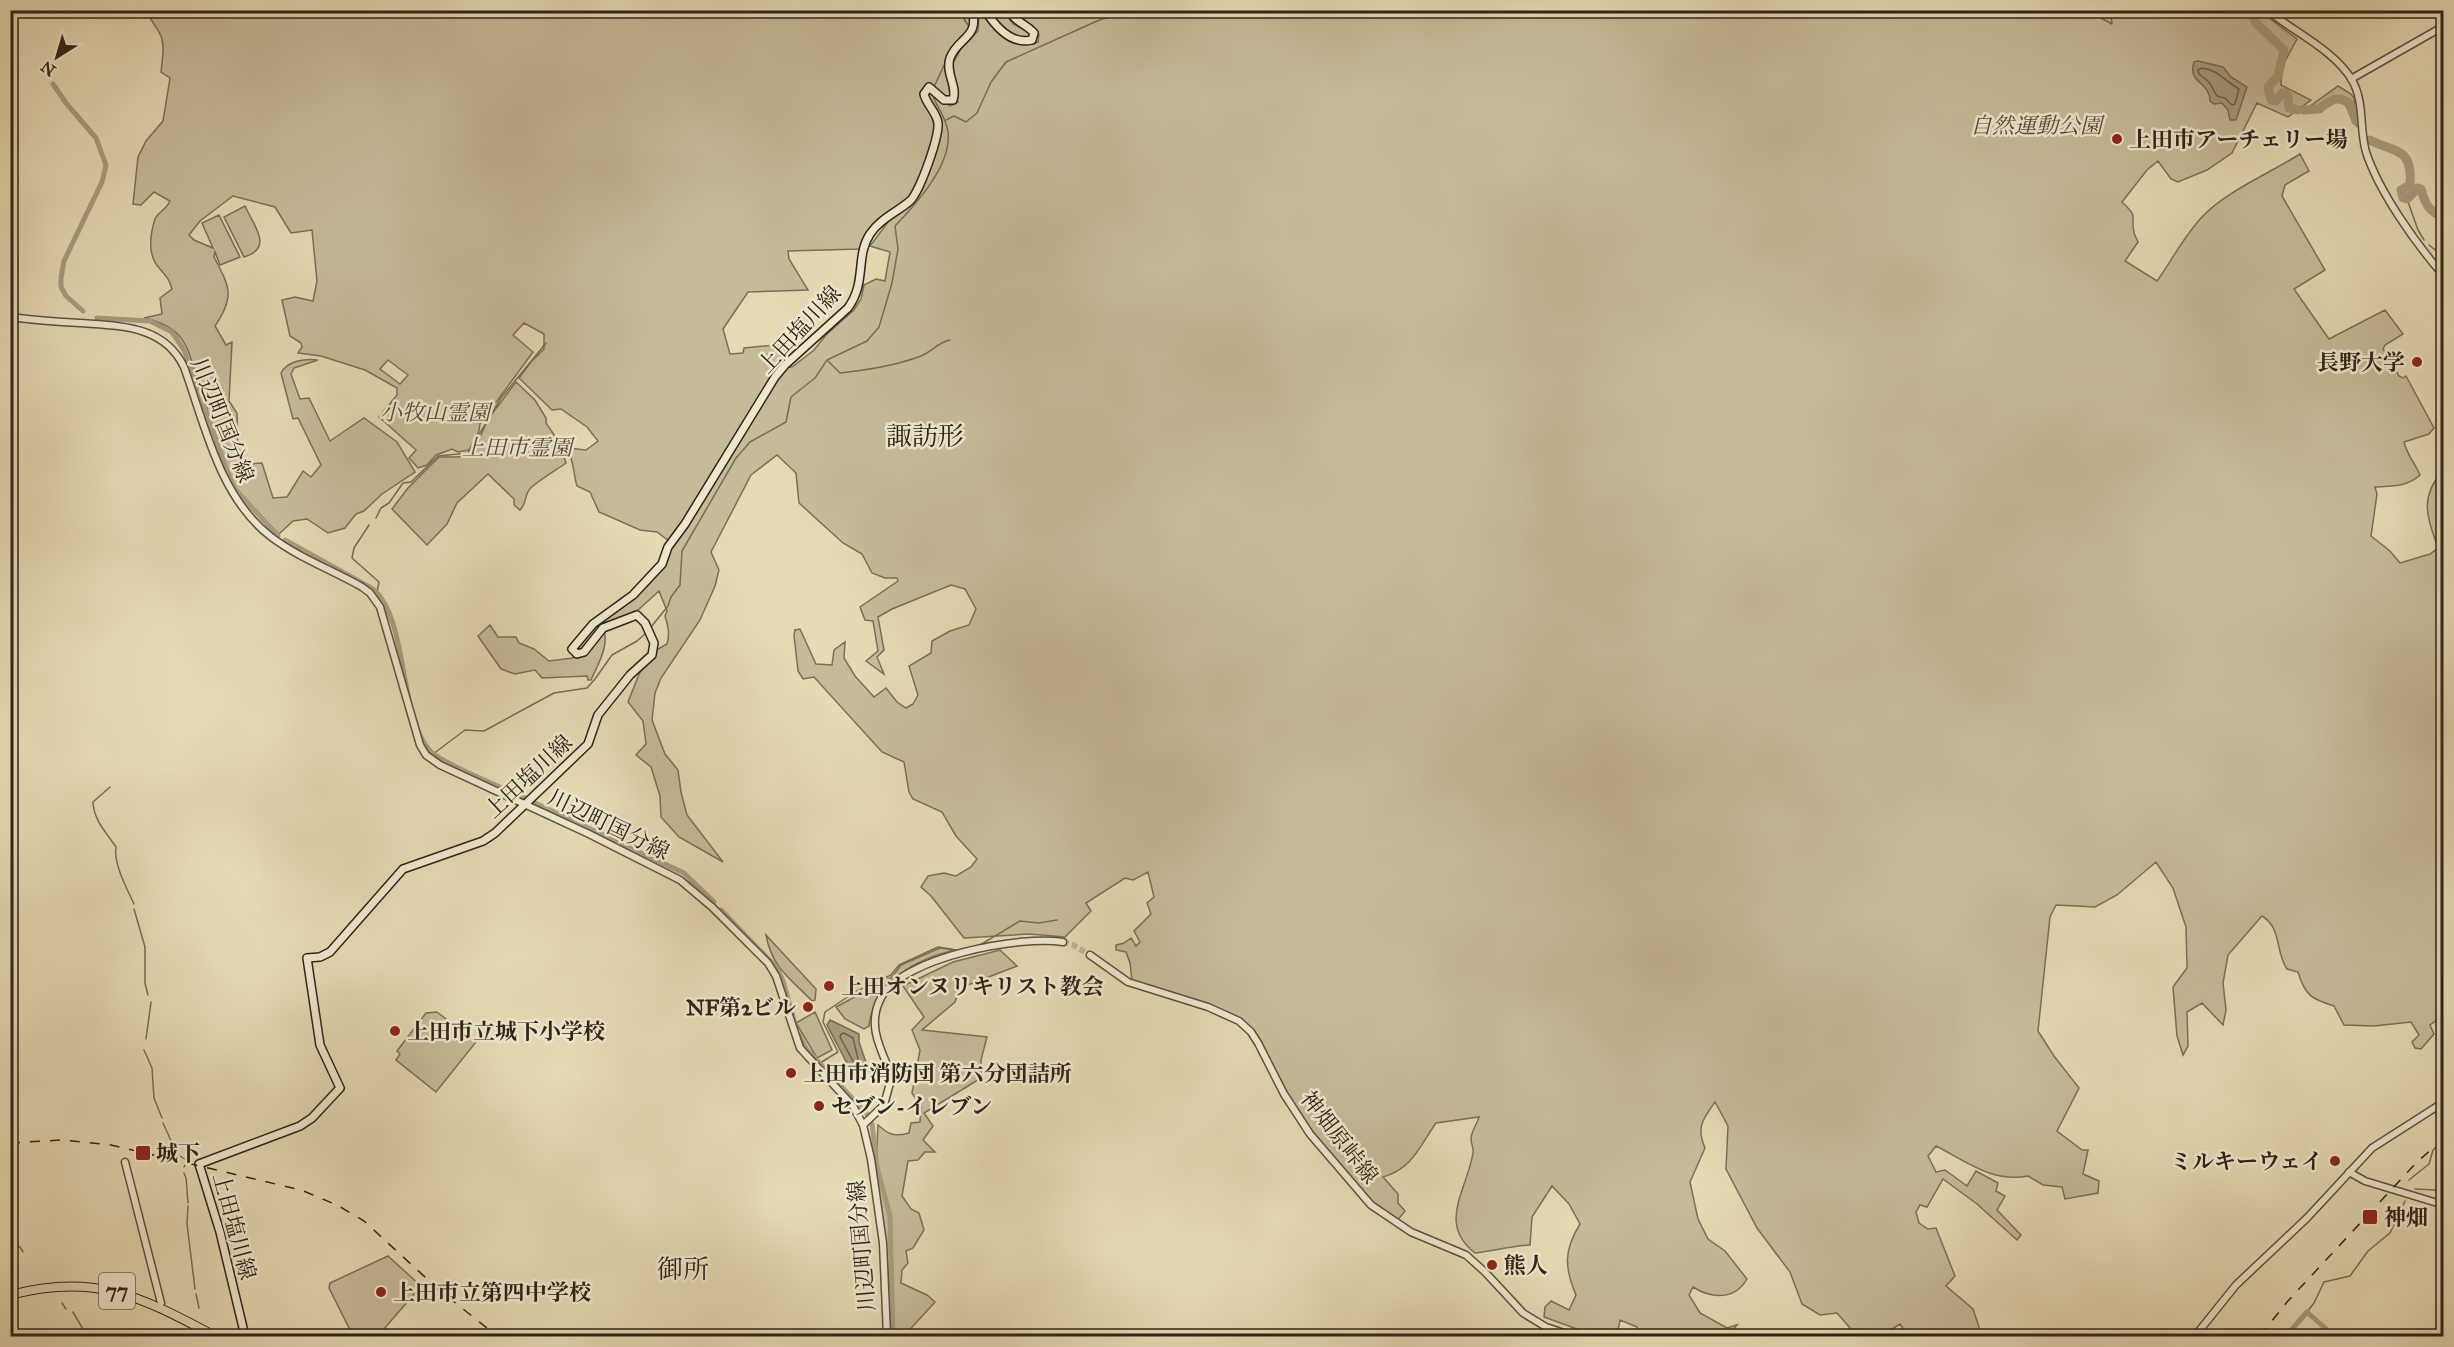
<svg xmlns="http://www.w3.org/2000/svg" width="2454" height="1347" viewBox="0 0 2454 1347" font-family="'IM FELL Great Primer','Noto Serif JP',serif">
<rect width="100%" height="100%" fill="#e5dab3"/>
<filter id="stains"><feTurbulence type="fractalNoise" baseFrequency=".00333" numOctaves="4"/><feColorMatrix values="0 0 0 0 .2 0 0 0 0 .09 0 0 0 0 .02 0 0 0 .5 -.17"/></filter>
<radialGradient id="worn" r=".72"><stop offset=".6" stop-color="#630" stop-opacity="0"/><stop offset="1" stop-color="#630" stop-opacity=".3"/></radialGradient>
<g fill="#c6bb99" stroke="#7a6f58" stroke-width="1.5" fill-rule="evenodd">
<path d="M970 10C980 38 952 37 946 59 942 72 950 85 952 97L947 98 931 85 922 97 932 117 935 128 925 166 911 195 884 216 860 249 788 251 789 259 808 290 748 292 723 329 730 354 743 353 744 348 785 344 784 359 775 371 766 389 684 523 669 541 657 532 640 530 599 512 590 492 577 486C573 473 574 460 567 448L586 450 598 441 587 427 561 409 552 410 519 378 531 362 544 349V334L524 323 513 335 533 352 480 424 479 431 469 450 458 452 452 449 436 455 427 465 418 468 409 458 416 450 379 417 397 395V388L365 370 321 356 298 353 302 347 301 343 290 336 282 300 295 297 313 301 317 281 312 230 291 233 275 207 233 196 200 221 189 235 194 240 213 248 202 223 219 215 240 257 220 265 215 252 214 257C230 287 235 297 215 326L226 345 232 342 229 401 237 413 238 448 249 464 262 463 273 498 287 497 303 471 311 477 321 465 298 418 293 419 281 373C287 361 305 358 318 360L294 368 291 374 300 399 309 398 330 441 364 418 397 442 415 472 382 494 364 511 356 514 345 528 328 533 307 519 293 521 279 534 241 496 231 479 207 412 208 388 200 390C188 351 189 328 144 318L162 314 160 298 172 289C169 279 167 277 160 269 147 256 150 235 155 219 158 212 167 209 170 201L154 192 141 205 133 204 138 157 146 141 163 121 170 78 161 72C162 60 166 43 159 32 155 25 150 19 146 11ZM388 360 408 375 400 384 380 369Z"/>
<path d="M975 11H984C997 23 1017 53 1038 42L1039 34 1010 11H2260L2297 39 2282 67 2281 85 2311 100 2288 117 2257 103 2232 153 2207 170 2178 182 2171 179 2158 161 2147 170 2122 202C2140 219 2130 215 2134 232 2134 236 2137 238 2138 242L2125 261 2157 281C2172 260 2184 236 2202 217 2225 192 2270 173 2300 154L2309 171 2285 185 2282 196 2325 270 2294 289 2329 339 2385 310 2403 334 2385 345 2383 349 2399 376 2403 378 2406 376 2434 428 2429 434 2404 442C2407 455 2415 463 2420 475 2407 487 2392 486 2375 487L2377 494 2371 536 2390 551 2400 563 2430 554 2438 548C2427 516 2419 498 2443 470L2444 810 2437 812 2436 820 2444 823 2443 1016 2430 1025 2434 1034 2421 1049 2415 1048 2412 1042 2419 1035 2411 1022 2374 1026 2344 1025 2334 1006C2312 999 2305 996 2298 972L2287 969C2275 952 2282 928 2262 916L2228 955 2223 983 2226 1010 2223 1025 2202 1003 2187 1012 2188 1046 2183 1055 2177 1036 2173 987 2187 968 2186 927 2173 888 2156 862 2117 895 2095 907 2056 905 2050 917 2038 1031 2054 1056 2079 1088 2057 1131 2082 1150H2088L2083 1174 2099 1181 2098 1193 2065 1199 2062 1187 2043 1185 2028 1176C1992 1183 1966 1161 1936 1146L1928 1156 1936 1172 1945 1170 1967 1186 1976 1171 1998 1183 1996 1191 2005 1196 1997 1210 2021 1235 2017 1240 1977 1204 1943 1179 1927 1207 1920 1205 1916 1212 1919 1223 1928 1229 1936 1228 1955 1276 1946 1286 1973 1309 1982 1336H1908L1900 1324 1881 1336H1857L1837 1313 1820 1315 1802 1304 1790 1272 1757 1228 1726 1169 1728 1126 1715 1102C1703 1119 1696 1127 1705 1148L1690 1182 1698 1219 1708 1239 1725 1251 1747 1279C1735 1300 1712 1299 1693 1287L1689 1295 1700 1313 1727 1328 1737 1325 1728 1336H1707L1705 1333 1671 1331 1670 1336H1637V1327L1620 1320 1617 1336H1596L1544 1317 1545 1307 1551 1301 1569 1310 1576 1295C1564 1267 1564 1250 1580 1224L1569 1204 1552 1186 1532 1217 1530 1245C1511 1246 1494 1251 1475 1253 1437 1224 1467 1190 1473 1153 1474 1148 1471 1144 1471 1139 1471 1132 1477 1124 1479 1117L1436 1123C1419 1147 1413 1168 1383 1177L1398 1194V1203L1405 1211 1396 1222 1384 1215 1364 1193 1312 1131 1242 1022 1132 981 1130 963 1126 952 1116 950V945L1124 943 1131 938 1136 946 1140 942 1134 931 1151 914 1147 903 1154 897 1148 872 1133 880 1125 878 1086 903 1091 911 1065 937 1029 934 964 938 931 896 921 887 928 876 944 873 956 876 971 867 977 859 956 836 942 812 913 799 909 792 904 762 882 752 814 677 803 679 798 671 794 635 795 630 800 629 816 664 832 665 834 650 845 642 844 658 855 676 874 697 886 688 897 702 906 708 913 704 918 695 909 666 931 653 932 641 950 631 969 625 976 609 965 589 951 585 892 609 878 617 884 650 877 657 884 674 866 661 878 651 873 621 865 620 860 607 898 581 897 578H885L872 573 862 554 843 543 799 503 796 473 777 455 751 475 711 552 719 570 715 586 700 620 661 678 655 693 652 720 665 754 678 770 681 792 687 815 723 862 679 837 661 817 660 796 651 767 636 755 646 744 643 721 628 702 640 672 658 649 667 644C670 634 668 626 665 616L667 611 659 591 638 610 603 626C610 645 599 662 591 680H588L587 676 542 678 535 670 515 674 501 669 478 636 490 625 498 637H516L519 643 534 649 549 661 573 658 577 645 582 638 664 566 669 548 761 407 777 379 787 367H792L814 350 826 335 854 310 861 299 864 285 876 279 885 281 890 252 870 246 888 222 914 201 922 190 939 134 928 94 930 92 950 106 958 102 953 83V63L962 47 978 31 979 18Z"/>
<path d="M988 11H1004L1013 24 1029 32 1030 37C1010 40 999 25 988 11Z"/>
<path d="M2338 86 2351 94 2354 98 2357 127 2344 102 2333 101 2321 112H2302Z"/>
<path d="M245 206C254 226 274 248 244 257L224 217Z"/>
<path d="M516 382 535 400 546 418V423L559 442 566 463C558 469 536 482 530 489 524 495 527 504 520 510L514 505V499L488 474 457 503 447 524 427 545 392 509 408 488 439 457H457L469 455 478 442 488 419Z"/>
<path d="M766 935 816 989 815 1000 812 1001C790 978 772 968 766 935Z"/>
<path d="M940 948 955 950C915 959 874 983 869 1026L864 1029 845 1019 836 1007 892 977 901 965Z"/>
<path d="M1000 950 1017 966 960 988 955 1002 922 1030 987 1037 981 1060V1078L924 1113 933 1126 923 1140 935 1152H925L918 1160 908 1161 902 1196 911 1209 919 1213 924 1230 913 1248 906 1251 908 1263 902 1270 901 1283 927 1295 935 1302 904 1336H895L884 1233 875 1184 878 1125C889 1135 895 1137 909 1133L911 1123 920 1122 921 1106 912 1093 920 1050 912 1030 924 1017 903 986 953 962Z"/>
<path d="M437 1012 476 1042 436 1092 396 1060 400 1054 397 1051 426 1013Z"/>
<path d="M815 1012 832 1050 817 1058 796 1023Z"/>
<path d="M388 1256 421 1286 378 1336H353L329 1288 330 1283Z"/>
</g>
<g fill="#a79c7e" stroke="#776c55" stroke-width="1.5">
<path d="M2198 61 2223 67 2231 77 2247 87 2236 120H2230L2228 110 2222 103 2214 104 2210 101C2210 81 2187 84 2194 62Z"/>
<path d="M830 1020 859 1034V1042L869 1071 861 1075 851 1071 827 1025Z"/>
</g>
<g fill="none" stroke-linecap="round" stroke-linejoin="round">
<g stroke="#6b604b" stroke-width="1.5">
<path d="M2202 68C2218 70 2225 81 2239 89L2235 104 2232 105 2225 98 2217 96 2209 82 2199 74 2198 70Z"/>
<path d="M844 1033 853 1038 858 1059 856 1062 853 1061 840 1037 841 1034Z"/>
</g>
<g stroke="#776c55" stroke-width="1.5">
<path d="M963 10 964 19 970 28"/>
<path d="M2096 10 2101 18 2112 24"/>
<path d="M2110 10 2112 23"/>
<path d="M954 46 961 36H965"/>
<path d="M933 89 946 61"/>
<path d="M946 120 954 116 966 122 977 113 991 82 1006 62 1097 21 1129 10"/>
<path d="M2407 199 2418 230 2424 240"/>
<path d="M2429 245 2444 257"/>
<path d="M828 361 840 373C868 370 895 366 921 356 932 352 938 342 950 340"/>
<path d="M376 518 381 508 389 503 403 483 411 482 438 456 468 453 501 398 546 343"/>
<path d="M369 525 354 548 352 558 379 582 377 592"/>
<path d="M651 627 668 606 671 597 680 585 682 551 736 458 750 442 786 422 791 397 815 378 827 360 867 341 879 327 892 283 898 249 895 226C916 204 952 165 948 132 946 116 936 107 932 93"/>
<path d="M433 754 465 730 484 731 554 693 587 688 595 679 612 655 637 641 646 633"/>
<path d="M110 787 93 802C94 821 106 832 116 847 113 863 127 889 134 904"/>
<path d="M134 909 145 947V983L148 995"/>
<path d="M146 1039 151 1002"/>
<path d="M144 1050 152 1068 154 1098 162 1118"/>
<path d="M820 1063 838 1052 823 1022 825 1012 855 992 891 975 899 965 938 947 957 950 980 945 1020 921 1039 923 1057 920"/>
<path d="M2442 1096 2444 1092"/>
<path d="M163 1123 177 1154 186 1160"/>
<path d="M184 1167 185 1165"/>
<path d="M184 1173 186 1178 188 1203"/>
<path d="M2409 1180 2429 1164 2433 1150 2441 1142 2437 1138 2443 1108"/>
<path d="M2415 1189 2436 1190 2444 1195"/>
<path d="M188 1206 187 1224 195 1289"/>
<path d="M10 1243 20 1247 23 1252"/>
<path d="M2444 1293V1306"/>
<path d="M196 1294 199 1308"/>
<path d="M62 1303 66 1309"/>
<path d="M73 1312 87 1336"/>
<path d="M2307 1312 2314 1303 2324 1282 2350 1276 2368 1251 2390 1233 2405 1201"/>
</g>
<g stroke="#a79c7e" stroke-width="5">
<path d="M53 84 66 103 96 138 106 165 102 182 64 261 61 278V287L66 296 83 311"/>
<path d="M97 318 150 321 172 332 184 350 226 468 235 489 278 536"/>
<path d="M285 540 373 589C409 620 398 715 430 751 442 764 506 789 525 798"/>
<path d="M535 803 616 841"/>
<path d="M622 844 684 873 714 902"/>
<path d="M721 910 777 968 783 981 795 1024"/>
<path d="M799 1035 807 1050 867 1114"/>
<path d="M872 1124 877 1167 890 1216 893 1336"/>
<path d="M2286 1336 2307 1312 2334 1336"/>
</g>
<g stroke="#a79c7e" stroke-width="9">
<path d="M2252 10 2255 22 2284 50 2278 76 2268 87 2271 100 2276 101 2282 93H2285L2288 96 2289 108 2298 110"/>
<path d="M2304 110 2319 109C2329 102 2336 94 2349 103L2356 121"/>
<path d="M2370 140C2395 153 2413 147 2410 185L2401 190 2403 198 2407 199 2418 188 2421 189C2425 202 2428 213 2444 216"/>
</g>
<g stroke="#c1b594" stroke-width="6" stroke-dasharray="6 3" stroke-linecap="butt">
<path d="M1063 942 1073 945 1090 955"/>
<path d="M888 1067 890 1083"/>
</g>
<defs>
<g id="tertiary">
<path d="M2267 10C2294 32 2334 50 2352 80 2365 103 2359 128 2366 152 2379 192 2416 244 2444 276"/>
<path d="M2351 79 2444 26"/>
<path d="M10 317C34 320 57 322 80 323 120 326 164 325 184 367 205 425 219 496 270 536 297 557 332 570 362 587L370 593 380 607 420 745 426 755 440 765 589 834 680 880 712 907 768 963 776 976 800 1048 853 1106 863 1125 871 1159 883 1243 887 1336"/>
<path d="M1090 955 1128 982 1208 1007 1239 1021 1251 1032 1258 1043 1284 1094 1310 1134 1371 1205 1411 1232 1466 1255 1485 1272 1523 1313 1546 1327 1573 1336"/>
<path d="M888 1067C878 1044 868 1022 881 998 902 957 1021 935 1063 942"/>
<path d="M863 1125 884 1105 890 1083"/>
<path d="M125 1162 161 1303"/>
<path d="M2349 1172 2365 1181 2444 1205"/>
<path d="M2195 1336 2236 1285 2307 1218 2372 1148 2444 1102"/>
</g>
<g id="secondary">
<path d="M985 10C995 26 1011 45 1032 40L1034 33C1026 24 1015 22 1008 10"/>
<path d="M245 1336 220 1232 199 1164 300 1126 312 1118 340 1088 320 1045 307 958 320 957 330 952 403 869 483 841 495 833 588 744 598 715 630 675 652 655 654 643 645 623 637 615 603 628 584 652 577 654 572 649 593 624 633 595 662 564 668 547 685 524 775 377 785 365 848 308C867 282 855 257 870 234 880 219 897 212 910 201 920 191 939 138 938 123 937 113 926 104 924 94L929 87 944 100H953C958 87 945 73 950 58 958 37 980 38 972 10"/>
</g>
<path id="primary" d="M10 1295C96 1272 141 1297 215 1336"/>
</defs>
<use href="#tertiary" stroke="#5c513f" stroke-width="9"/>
<use href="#secondary" stroke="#2f2318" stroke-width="10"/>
<use href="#primary" stroke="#2f2318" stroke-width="10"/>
<use href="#tertiary" stroke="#eee7ce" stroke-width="6"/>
<use href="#secondary" stroke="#eee7ce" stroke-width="7"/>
<use href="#primary" stroke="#e5dab3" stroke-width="8"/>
<g stroke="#2f2318" stroke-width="1.5" stroke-dasharray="10 10" stroke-linecap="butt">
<path d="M10 1143 62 1140 111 1145 301 1190 337 1205 364 1221 438 1289 497 1336"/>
<path d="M2260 1336 2287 1302 2416 1163 2444 1138"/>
</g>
</g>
<g fill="#8f2418" stroke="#eee7ce" stroke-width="2">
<circle cx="2117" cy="139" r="6"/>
<circle cx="2417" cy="362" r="6"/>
<circle cx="829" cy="986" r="6"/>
<circle cx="808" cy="1007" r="6"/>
<circle cx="395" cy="1031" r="6"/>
<circle cx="791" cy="1073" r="6"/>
<circle cx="819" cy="1106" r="6"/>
<rect x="135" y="1145" width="16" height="16" rx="3"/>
<circle cx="2335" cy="1161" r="6"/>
<rect x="2362" y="1209" width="16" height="16" rx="3"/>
<circle cx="1492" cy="1265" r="6"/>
<circle cx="381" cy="1292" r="6"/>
</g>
<g text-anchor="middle" stroke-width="5" stroke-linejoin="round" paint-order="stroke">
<rect fill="#eee7ce" stroke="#685e4f" stroke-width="1.5" x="99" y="1273" width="36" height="36" rx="4.5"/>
<g font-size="21" font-weight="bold" fill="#2f2318">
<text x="117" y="1298">77</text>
</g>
<g font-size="22" font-style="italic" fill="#554938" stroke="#eee7ce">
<text x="2036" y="133">自然運動公園</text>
<text x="435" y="420">小牧山霊園</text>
<text x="517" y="455">上田市霊園</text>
</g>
<g font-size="22" font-weight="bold" fill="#2f2318" stroke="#eee7ce" text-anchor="start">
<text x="2129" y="147">上田市アーチェリー場</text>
<text x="2405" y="370" text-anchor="end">長野大学</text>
<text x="841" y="994">上田オンヌリキリスト教会</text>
<text x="796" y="1015" text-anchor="end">NF第2ビル</text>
<text x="407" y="1039">上田市立城下小学校</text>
<text x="803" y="1081">上田市消防団 第六分団詰所</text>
<text x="831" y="1114">セブン-イレブン</text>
<text x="156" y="1161">城下</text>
<text x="2323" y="1169" text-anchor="end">ミルキーウェイ</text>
<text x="2384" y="1225">神畑</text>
<text x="1504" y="1273">熊人</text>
<text x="393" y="1300">上田市立第四中学校</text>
</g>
<g font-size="22" fill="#2f2318" stroke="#eee7ce">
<text transform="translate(799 329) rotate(-47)" y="8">上田塩川線</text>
<text transform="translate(223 420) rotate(68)" y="8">川辺町国分線</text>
<text transform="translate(528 776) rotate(-43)" y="8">上田塩川線</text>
<text transform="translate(609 824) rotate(26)" y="8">川辺町国分線</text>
<text transform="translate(1340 1137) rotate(52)" y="8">神畑原峠線</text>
<text transform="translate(235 1226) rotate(75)" y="8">上田塩川線</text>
<text transform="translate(861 1246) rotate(-95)" y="8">川辺町国分線</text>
</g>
<g font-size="26" fill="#2f2318" stroke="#eee7ce">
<text x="925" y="445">諏訪形</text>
<text x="683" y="1278">御所</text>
</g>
</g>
<rect width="2454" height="1347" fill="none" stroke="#e5dab3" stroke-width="36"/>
<rect x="12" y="12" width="2430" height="1323" fill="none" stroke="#2f2318" stroke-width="3"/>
<rect x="18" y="18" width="2418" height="1311" fill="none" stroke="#2f2318" stroke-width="1.5"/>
<g transform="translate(57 57) rotate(217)" stroke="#eee7ce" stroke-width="4.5" paint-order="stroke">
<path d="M0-4.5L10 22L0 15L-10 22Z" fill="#2f2318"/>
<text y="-9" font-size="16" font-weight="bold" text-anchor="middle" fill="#2f2318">N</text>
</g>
<rect width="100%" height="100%" filter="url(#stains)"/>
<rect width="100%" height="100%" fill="url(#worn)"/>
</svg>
